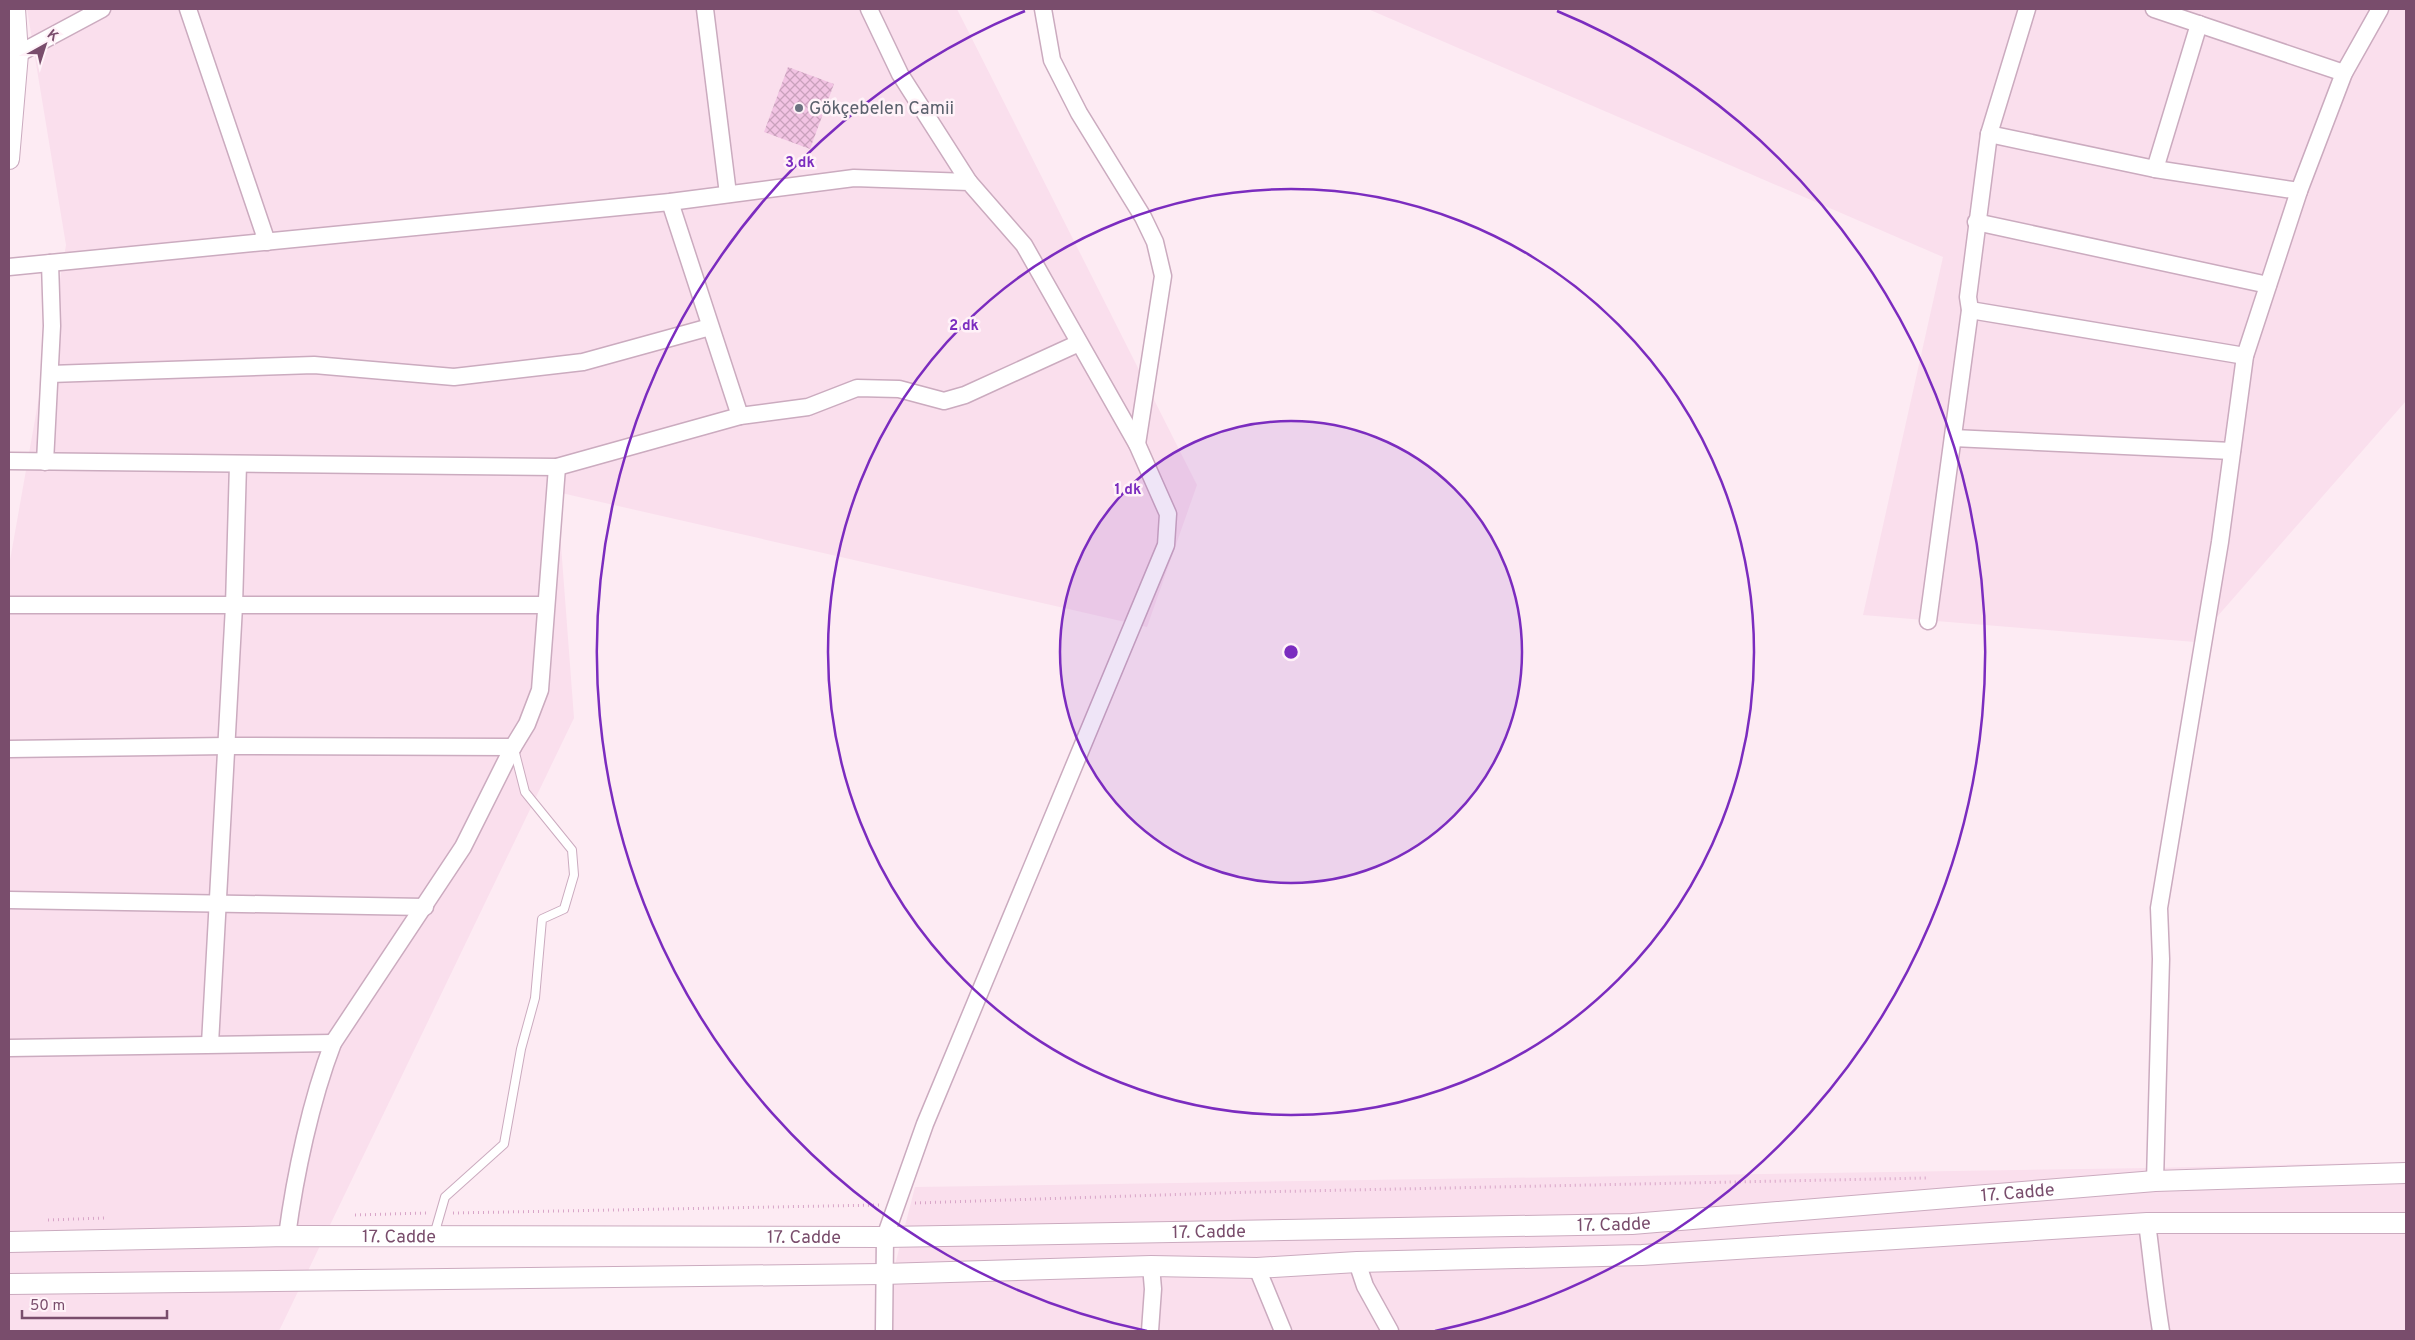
<svg xmlns="http://www.w3.org/2000/svg" width="2415" height="1340" viewBox="0 0 2415 1340" font-family="Overpass,sans-serif">
<defs>
<pattern id="building-cross-hatch" width="8" height="8" patternUnits="userSpaceOnUse" patternTransform="scale(1.25)"><rect width="8" height="8" fill="#f2c3e3"/><path d="M0 0l8 8M0 8l8-8" fill="none" stroke="#c9a1bc"/></pattern>
</defs>
<rect width="100%" height="100%" fill="#fdebf3"/>
<g fill="#fadfed">
<path d="M27 9H957L1197 485 1147 627 557 492 574 718 279 1331H9V566L66 245Z"/>
<path d="M1368 9H2406V401L2195 642 1863 615 1943 257Z"/>
<path d="M2406 1162V1331H878L915 1187 2150 1168Z"/>
</g>
<path fill="url(#building-cross-hatch)" d="M788 67 834 84 810 149 764 132Z"/>
<g fill="none" stroke-linecap="round" stroke-linejoin="round">
<defs>
<path id="service" d="M434 1235 445 1197 504 1144 521 1049 535 998 542 919 564 909 574 875 572 850 525 792 514 749"/>
<g id="minor">
<path d="M188 9 267 242"/>
<path d="M705 9 728 194"/>
<path d="M869 9 900 74 969 182"/>
<path d="M1043 9 1052 60 1079 113 1143 217 1155 242 1163 276 1137 444"/>
<path d="M2154 9 2344 73"/>
<path d="M18 54 102 9"/>
<path d="M1989 134 2155 169 2299 191"/>
<path d="M2155 169 2199 24"/>
<path d="M670 202 740 416"/>
<path d="M1976 222 2268 285"/>
<path d="M9 267 670 202 854 178 969 182 1024 245 1137 444 1168 514 1166 545 925 1124 885 1237 884 1331"/>
<path d="M1970 310 2245 356"/>
<path d="M50 374 314 365 454 377 583 362 710 327"/>
<path d="M1953 438 2232 451"/>
<path d="M9 461 557 467 740 416 808 407 857 388 899 389 944 401 965 395 1079 343"/>
<path d="M45 462 52 326 50 263"/>
<path d="M9 605H546"/>
<path d="M1928 621 1970 310 1968 297 1989 134 2027 9"/>
<path d="M9 749 227 746 513 747"/>
<path d="M9 900 425 907"/>
<path d="M210 1044 234 606 238 464"/>
<path d="M9 1048 333 1043"/>
<path d="M2155 1181 2161 959 2159 908 2220 542 2245 356 2299 191 2344 73 2380 9"/>
<path d="M2147 1223C2152 1260 2155 1295 2161 1331"/>
<path d="M287 1236C295 1175 311 1100 333 1043L463 847 513 747 527 724 540 690 557 467"/>
<path d="M1357 1262 1365 1286 1390 1331"/>
<path d="M1257 1268 1283 1331"/>
<path d="M1150 1331 1153 1289 1151 1266"/>
</g>
<g id="tertiary">
<path d="M9 159 18 54 15 9"/>
<path id="s1" d="M9 1242 287 1236 885 1237 1632 1224 2155 1181 2406 1173"/>
<path d="M9 1284 883 1274 1151 1266 1257 1268 1357 1262 1642 1255 2147 1223H2406"/>
</g>
</defs>
<use href="#service" stroke="#cbabbf" stroke-width="10"/>
<use href="#minor" stroke="#cbabbf" stroke-width="19"/>
<use href="#tertiary" stroke="#cbabbf" stroke-width="22"/>
<g stroke="#d8a5c8" stroke-width="3" stroke-dasharray="1 4" stroke-linecap="butt">
<path d="M915 1203 1254 1192 1926 1178"/>
<path d="M453 1213 879 1205"/>
<path d="M355 1215 426 1213"/>
<path d="M48 1220 104 1218"/>
</g>
<use href="#service" stroke="#fff" stroke-width="8"/>
<use href="#minor" stroke="#fff" stroke-width="16"/>
<use href="#tertiary" stroke="#fff" stroke-width="20"/>
</g>
<circle cx="1291" cy="652" r="231" fill="#7b2cbf" fill-opacity=".12"/>
<g fill="none" stroke="#7b2cbf" stroke-width="2.5">
<circle cx="1291" cy="652" r="231"/>
<circle cx="1291" cy="652" r="463"/>
<path d="M1147 1331A694 694 0 0 1 1025 11M1557 11A694 694 0 0 1 1435 1331"/>
</g>
<circle fill="#6b7280" stroke="#fff2f8" stroke-width="2" cx="799" cy="108" r="5"/>
<g text-anchor="middle" stroke-width="5" stroke-linejoin="round" paint-order="stroke">
<g font-size="18" fill="#5b616d" stroke="#fff2f8" text-anchor="start">
<text x="809" y="114">Gökçebelen Camii</text>
</g>
<g font-size="18" fill="#794d6c" stroke="#fff2f8">
<text dy="6" stroke="none"><textPath href="#s1" startOffset="2010">17. Cadde</textPath></text>
<text dy="6" stroke="none"><textPath href="#s1" startOffset="1605">17. Cadde</textPath></text>
<text dy="6" stroke="none"><textPath href="#s1" startOffset="1200">17. Cadde</textPath></text>
<text dy="6" stroke="none"><textPath href="#s1" startOffset="390">17. Cadde</textPath></text>
<text dy="6" stroke="none"><textPath href="#s1" startOffset="795">17. Cadde</textPath></text>
</g>
</g>
<circle cx="1291" cy="652" r="8" fill="#7b2cbf" stroke="#fff2f8" stroke-width="2.5"/>
<g font-size="15" text-anchor="middle" font-weight="bold" fill="#7b2cbf" stroke="#fff2f8" stroke-width="5" stroke-linejoin="round" paint-order="stroke">
<text x="800" y="167">3 dk</text>
<text x="964" y="330">2 dk</text>
<text x="1128" y="494">1 dk</text>
</g>
<rect width="2415" height="1340" fill="none" stroke="#794d6c" stroke-width="20"/>
<g transform="translate(45 45) rotate(39)" stroke="#fff2f8" stroke-width="4" paint-order="stroke">
<path d="M0-4L9 19L0 12L-9 19Z" fill="#794d6c"/>
<text y="-8" font-size="14" font-weight="bold" text-anchor="middle" fill="#794d6c">K</text>
</g>
<path d="M22 1310v8h145v-8" fill="none" stroke="#794d6c" stroke-width="2.5"/>
<text x="30" y="1310" font-size="15" fill="#794d6c" stroke="#fff2f8" stroke-width="4" paint-order="stroke">50 m</text>
</svg>
